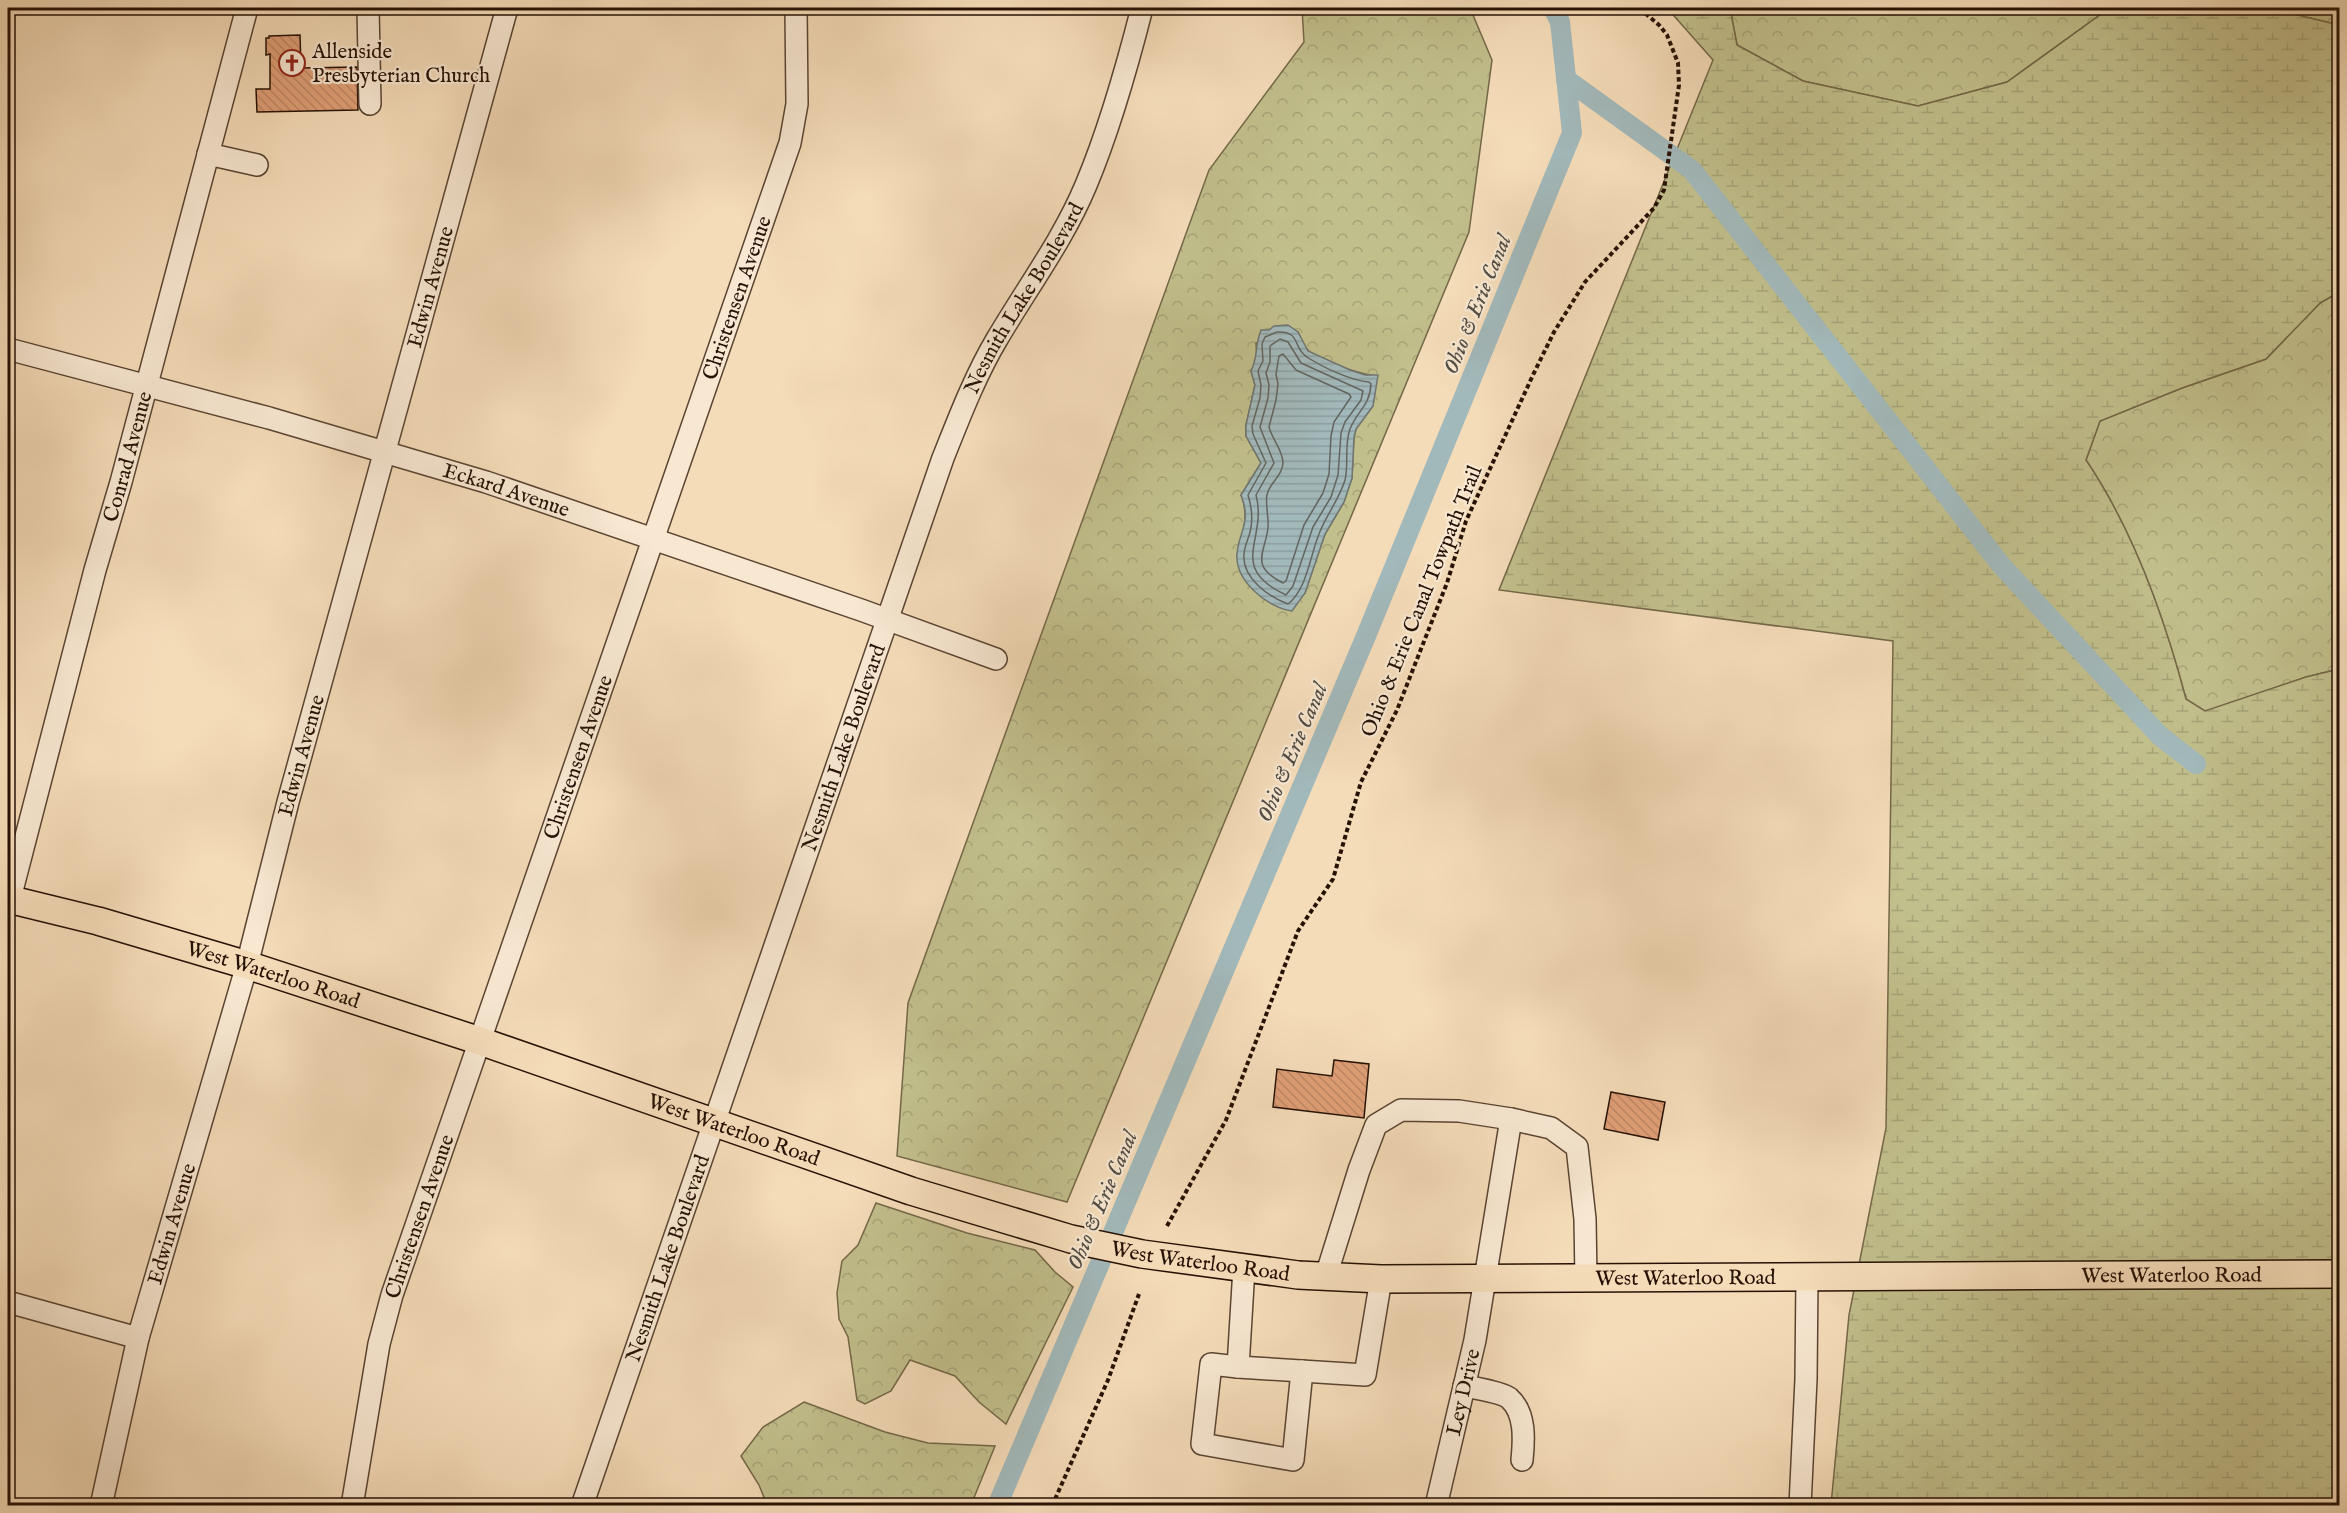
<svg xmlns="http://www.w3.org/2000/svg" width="2347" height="1513" viewBox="0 0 2347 1513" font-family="'IM FELL English',serif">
<defs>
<pattern id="forest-crowns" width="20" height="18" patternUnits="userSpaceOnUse" patternTransform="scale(1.5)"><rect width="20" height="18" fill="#c1bf8c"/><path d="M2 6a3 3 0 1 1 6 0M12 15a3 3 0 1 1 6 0" fill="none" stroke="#a6a377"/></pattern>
<pattern id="wetland-marsh" width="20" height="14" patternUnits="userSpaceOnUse" patternTransform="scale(1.5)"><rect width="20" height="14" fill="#c1bf8c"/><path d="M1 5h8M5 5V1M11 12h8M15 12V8" fill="none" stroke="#a6a377"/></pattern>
<pattern id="water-rules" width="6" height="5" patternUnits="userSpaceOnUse" patternTransform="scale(1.5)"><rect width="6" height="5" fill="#a2b9bb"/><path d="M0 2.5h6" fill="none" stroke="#8b9e9f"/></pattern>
<pattern id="building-back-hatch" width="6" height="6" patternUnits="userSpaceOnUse" patternTransform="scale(1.5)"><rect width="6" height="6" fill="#e09f76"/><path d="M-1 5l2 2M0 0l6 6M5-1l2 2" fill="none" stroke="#c08865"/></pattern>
</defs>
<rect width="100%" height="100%" fill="#f5dcb9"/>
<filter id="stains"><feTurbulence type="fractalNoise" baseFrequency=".00333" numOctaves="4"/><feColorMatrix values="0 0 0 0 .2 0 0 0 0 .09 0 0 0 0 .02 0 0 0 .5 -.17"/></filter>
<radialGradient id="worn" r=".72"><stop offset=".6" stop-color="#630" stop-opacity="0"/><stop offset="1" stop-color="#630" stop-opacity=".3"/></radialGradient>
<g fill="url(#forest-crowns)" stroke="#746848" stroke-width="1.5" fill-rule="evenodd">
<path d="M1302 8H1470L1492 60 1469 232 1067 1202 897 1156 908 1003 1209 170 1304 42ZM1298 332C1301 338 1303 344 1307 349 1315 360 1363 375 1377 376L1373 406 1356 429 1354 437 1352 478 1344 502 1325 534 1305 593 1237 556C1242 534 1250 517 1241 495L1261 463 1246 436V425L1255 385 1251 371 1257 360 1256 343Z"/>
<path d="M1730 8H2163L2104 12 2007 82 1918 106 1803 81 1737 45Z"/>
<path d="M2268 8H2339V25Z"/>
<path d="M2339 292V669L2306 677 2205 712 2186 699C2164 616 2134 531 2086 460L2100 421 2182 388 2266 359 2320 303Z"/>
<path d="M876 1203 967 1233 1035 1250 1055 1272 1073 1287 1006 1424 979 1402 955 1376 910 1360 891 1391 865 1404 857 1400 848 1337 839 1319 837 1293 842 1261 858 1245Z"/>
<path d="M804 1402 885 1432 928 1443 995 1446 971 1505H767L759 1485 741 1456 763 1427Z"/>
</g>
<path fill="url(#wetland-marsh)" stroke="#746848" stroke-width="1.5" d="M1667 8H1730L1737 45 1803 81 1918 106 2007 82 2104 12 2172 8H2268L2339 25V292L2320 303 2266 359 2182 388 2100 421 2086 460C2134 531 2164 616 2186 699L2205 711 2306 677 2339 669V1505H1831L1849 1315 1886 1128 1893 641 1499 590 1713 60Z"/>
<path fill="url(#water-rules)" stroke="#707672" stroke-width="1.5" d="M1288 325 1298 332 1308 351 1350 370 1365 375H1378L1373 406 1356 429 1354 437 1352 478 1344 502 1325 534 1305 593 1292 611C1268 608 1235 581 1237 554 1239 530 1252 523 1241 495L1261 463 1246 436V425L1255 385 1251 371C1258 358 1255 344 1261 330H1269L1274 326Z"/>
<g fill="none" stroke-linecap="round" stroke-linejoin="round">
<g stroke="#646560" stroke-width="1.5">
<path d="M1277 332C1302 331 1292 348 1307 357 1322 367 1352 381 1369 382L1371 384C1370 406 1357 411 1350 429 1344 445 1349 463 1345 480 1339 500 1326 515 1319 534 1310 556 1307 589 1288 604 1269 597 1242 578 1244 555 1244 545 1250 537 1251 527 1253 516 1251 505 1248 495L1266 463 1253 434 1252 426 1260 398 1261 385 1258 371 1263 361 1262 344 1265 337Z"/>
<path d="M1280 339 1288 342 1301 363 1363 391 1361 400 1345 422 1341 433 1338 475 1331 497 1313 527 1293 586 1286 595C1226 567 1268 540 1256 495L1274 463 1260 427 1268 398 1269 385 1266 373 1270 362V346Z"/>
<path d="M1283 354 1296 370 1349 394 1351 397 1334 422 1331 436 1329 474 1323 493 1304 525 1286 581 1283 583C1249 566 1265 553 1268 528 1269 519 1265 501 1267 495 1269 483 1283 476 1283 462 1282 449 1272 439 1269 427L1276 400 1278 384 1276 374 1279 356Z"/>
</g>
<g stroke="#a2b9bb" stroke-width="20">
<path d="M1566 79 1692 170 2001 565 2160 736 2196 764"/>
<path d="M997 1506 1366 636 1572 133 1560 22 1553 8"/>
</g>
</g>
<g fill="url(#building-back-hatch)" stroke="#261105" stroke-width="1.5">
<path d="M300 35 301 68 357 67 358 110 257 112 256 89H270V54L266 55V38H269V36Z"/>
<path d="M1334 1060 1369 1064 1364 1118 1273 1107 1277 1069 1332 1076Z"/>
<path d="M1611 1092 1665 1102 1658 1140 1604 1129Z"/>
</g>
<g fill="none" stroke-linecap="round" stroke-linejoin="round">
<defs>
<g id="minor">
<path d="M368 8 370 104"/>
<path d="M208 154 257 165"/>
<path id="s1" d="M8 349 269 418 486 482 861 610 996 659"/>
<path id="s2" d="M8 906 95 570 121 482 247 8"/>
<path d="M1244 1268 1238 1367 1365 1375 1381 1279"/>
<path d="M1326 1276 1359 1170 1376 1125 1401 1110 1459 1111 1511 1119 1551 1128 1577 1147 1585 1219 1586 1278"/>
<path d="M8 1302 138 1338"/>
<path d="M1238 1367 1211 1364 1202 1444 1293 1460 1302 1371"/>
<path d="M1464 1386C1474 1388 1501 1392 1509 1398 1526 1413 1524 1440 1522 1460"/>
<path id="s3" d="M101 1506 138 1338 247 965 288 802 507 8"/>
<path id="s4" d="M352 1506 379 1344 392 1295 790 143 797 104 796 8"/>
<path id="s5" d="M582 1506 943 458C959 418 975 376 997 339 1027 288 1063 240 1086 185 1110 128 1127 67 1142 8"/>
<path id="s6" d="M1436 1506 1475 1340 1511 1119"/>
<path d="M1800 1506 1806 1379 1807 1277"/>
</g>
<g id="major">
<path id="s7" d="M8 899 98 921 247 965 480 1041 911 1191 1071 1239 1142 1254 1298 1275 1381 1279 2340 1274"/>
</g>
</defs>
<use href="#minor" stroke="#5a4432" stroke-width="24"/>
<use href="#major" stroke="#261105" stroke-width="30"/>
<g stroke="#261105" stroke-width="4" stroke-dasharray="4.5 3" stroke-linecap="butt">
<path d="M1167 1226 1226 1120 1298 931 1333 879 1361 782 1397 710 1447 583 1466 521 1533 375 1554 332 1585 282 1654 208 1664 190 1679 85 1678 63 1667 35 1659 25 1639 8"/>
<path d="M1052 1506 1108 1380 1139 1294"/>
</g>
<use href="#minor" stroke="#f8e8d2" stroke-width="21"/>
<use href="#major" stroke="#f5dcb9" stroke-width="27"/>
</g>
<defs>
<symbol id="church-ring" viewBox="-11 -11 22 22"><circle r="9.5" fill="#f8e8d2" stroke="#8f2418" stroke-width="1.5"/><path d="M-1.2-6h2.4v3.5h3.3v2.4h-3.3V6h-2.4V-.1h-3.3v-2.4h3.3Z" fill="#8f2418"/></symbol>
</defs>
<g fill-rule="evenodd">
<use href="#church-ring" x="277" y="48" width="30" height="30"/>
</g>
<g text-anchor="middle" stroke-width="4.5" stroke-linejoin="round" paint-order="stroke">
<g font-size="21" fill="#261105" stroke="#f8e8d2" text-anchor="start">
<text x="312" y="58">Allenside<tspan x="312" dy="24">Presbyterian Church</tspan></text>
</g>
<g font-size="21" fill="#261105" stroke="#f8e8d2">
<text dy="7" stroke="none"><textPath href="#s3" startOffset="1263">Edwin Avenue</textPath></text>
<text dy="7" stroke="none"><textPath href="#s4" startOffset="1270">Christensen Avenue</textPath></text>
<text dy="7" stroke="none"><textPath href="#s5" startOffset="1288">Nesmith Lake Boulevard</textPath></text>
<text dy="7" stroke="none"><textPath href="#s2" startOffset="465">Conrad Avenue</textPath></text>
<text dy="7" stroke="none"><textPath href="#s1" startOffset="518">Eckard Avenue</textPath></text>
<text transform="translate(1421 601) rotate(-68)" y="7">Ohio &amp; Erie Canal Towpath Trail</text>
<text dy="7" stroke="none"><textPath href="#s5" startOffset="802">Nesmith Lake Boulevard</textPath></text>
<text dy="7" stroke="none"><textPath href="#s3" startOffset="777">Edwin Avenue</textPath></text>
<text dy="7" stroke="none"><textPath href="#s4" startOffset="784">Christensen Avenue</textPath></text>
<text dy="7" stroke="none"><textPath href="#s7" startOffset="276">West Waterloo Road</textPath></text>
<text dy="7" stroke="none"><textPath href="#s7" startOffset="762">West Waterloo Road</textPath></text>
<text dy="7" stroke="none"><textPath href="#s4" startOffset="298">Christensen Avenue</textPath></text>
<text dy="7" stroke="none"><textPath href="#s3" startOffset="291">Edwin Avenue</textPath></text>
<text dy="7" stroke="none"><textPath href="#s5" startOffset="262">Nesmith Lake Boulevard</textPath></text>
<text dy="7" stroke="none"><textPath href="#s7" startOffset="1248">West Waterloo Road</textPath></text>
<text dy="7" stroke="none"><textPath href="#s7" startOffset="2220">West Waterloo Road</textPath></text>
<text dy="7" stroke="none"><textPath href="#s7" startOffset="1734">West Waterloo Road</textPath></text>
<text dy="7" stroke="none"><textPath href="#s6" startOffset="117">Ley Drive</textPath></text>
</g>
<g font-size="22" font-style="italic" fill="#514c45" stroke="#f8e8d2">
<text transform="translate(1476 304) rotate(-68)" y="8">Ohio &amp; Erie Canal</text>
<text transform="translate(1291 752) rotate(-67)" y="8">Ohio &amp; Erie Canal</text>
<text transform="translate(1101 1200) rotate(-67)" y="8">Ohio &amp; Erie Canal</text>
</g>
</g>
<rect width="2347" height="1513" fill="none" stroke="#f5dcb9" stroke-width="30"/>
<rect x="9" y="9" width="2329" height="1495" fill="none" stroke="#261105" stroke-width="3"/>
<rect x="15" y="15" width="2317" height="1483" fill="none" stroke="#261105" stroke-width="1.5"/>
<rect width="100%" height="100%" filter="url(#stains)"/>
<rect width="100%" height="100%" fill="url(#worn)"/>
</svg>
